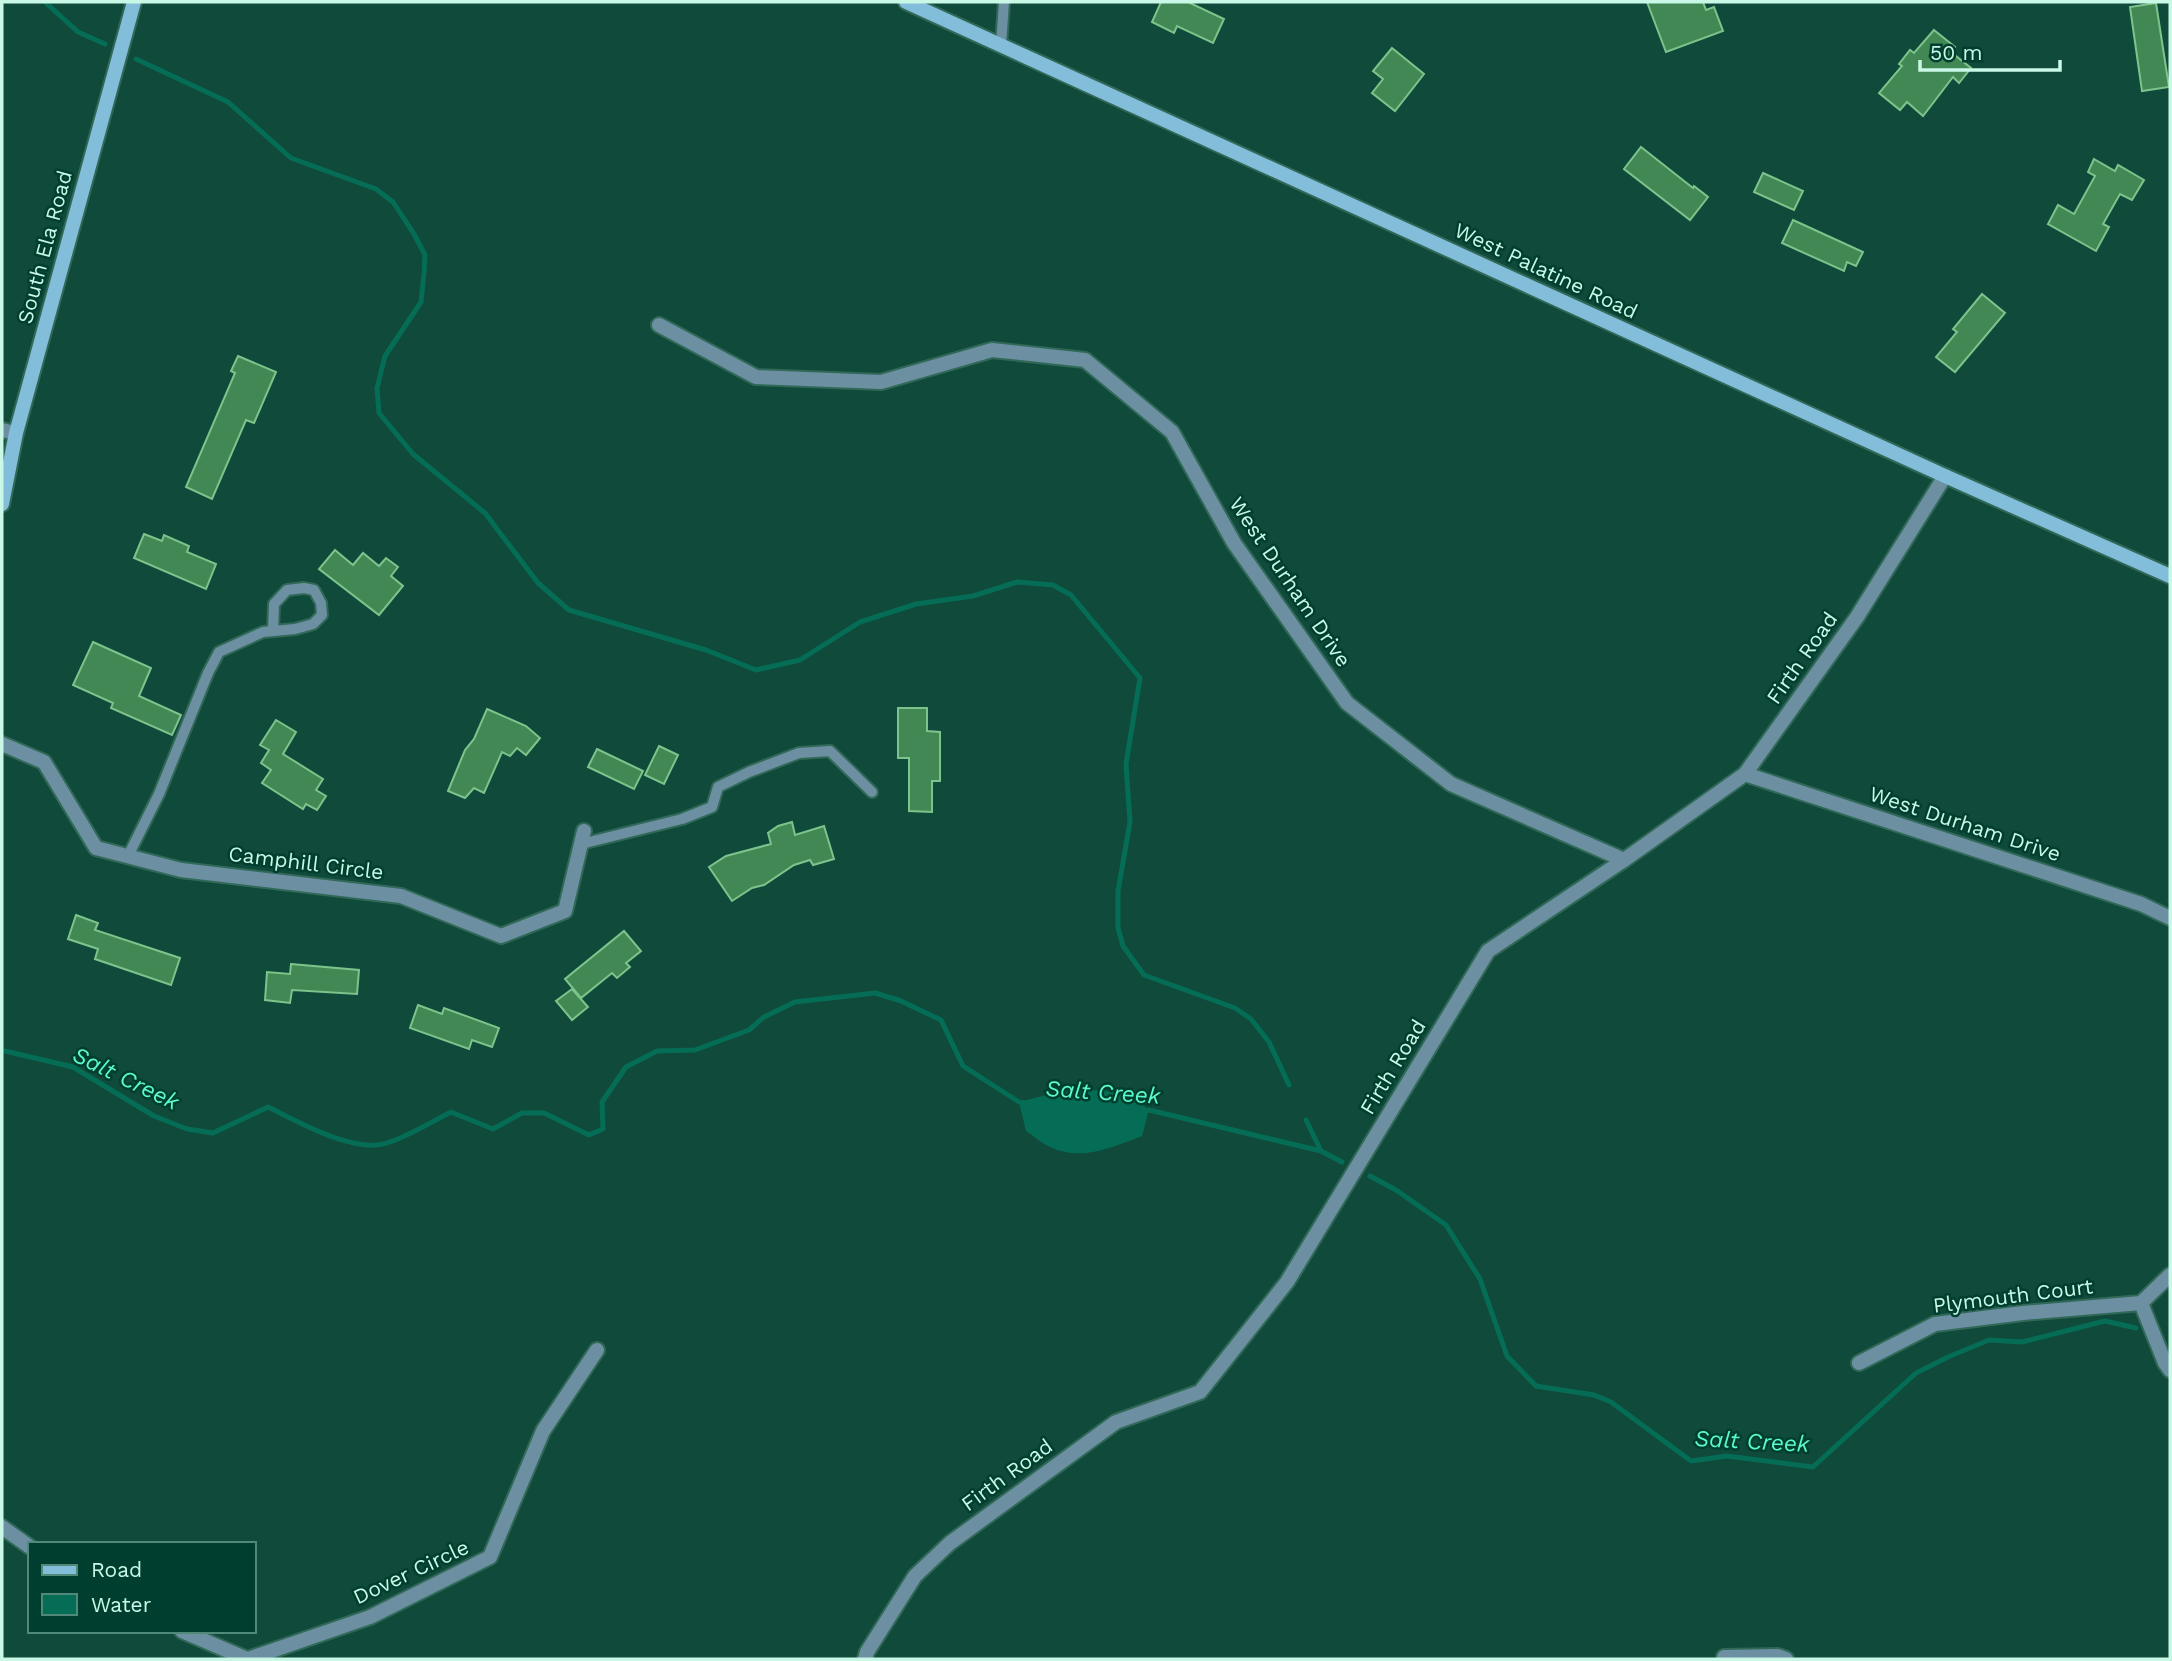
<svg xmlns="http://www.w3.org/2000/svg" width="2172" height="1661" viewBox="0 0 2172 1661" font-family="'Work Sans',sans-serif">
<rect width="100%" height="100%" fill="#104a3a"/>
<path fill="#056d55" d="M1100 1090 1129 1094 1149 1110 1142 1136C1113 1147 1081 1162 1050 1147 1041 1143 1034 1136 1026 1131L1019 1102 1058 1092Z"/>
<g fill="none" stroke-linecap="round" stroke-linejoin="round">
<g stroke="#056d55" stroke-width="5">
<path d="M45 2 78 32 105 44"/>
<path d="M136 59 228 102 291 158 376 189 393 202 414 234 425 255 424 273 421 302 385 356 377 388 379 413 413 454 485 513 538 583 569 610 706 650 756 670 800 660 860 622 916 604 973 596 1017 582 1053 585 1071 595 1140 678 1126 764 1130 822 1118 891V928L1123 946 1144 975 1235 1008 1251 1019 1269 1042 1289 1085"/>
<path d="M5 1051 73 1067 154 1116 187 1129 213 1133 268 1107C297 1121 354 1154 387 1143 409 1136 431 1122 451 1112L493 1129 522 1113H544L589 1135 603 1129 602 1102 626 1067 657 1051 695 1050 749 1030 764 1017 795 1002 875 993 901 1001 941 1020 963 1066 1019 1102 1025 1103"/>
<path d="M1142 1111 1149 1110 1321 1151 1342 1162"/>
<path d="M1306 1120 1321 1151"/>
<path d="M1370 1176 1396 1190 1446 1225 1480 1279 1507 1356 1536 1386 1594 1395 1611 1402 1691 1461 1727 1456 1813 1467 1916 1373 1948 1357 1989 1340 2022 1342 2105 1321 2136 1328"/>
</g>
</g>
<g fill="#418854" stroke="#7dc48c" stroke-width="2">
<path d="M1161 2H1188L1224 19 1213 43 1177 26 1174 33 1152 22Z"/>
<path d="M1647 2H1703L1706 10 1714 7 1723 31 1666 52Z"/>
<path d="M2156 3 2169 87 2142 91 2130 7Z"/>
<path d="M1934 30 1955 47 1951 52 1971 68 1959 83 1953 77 1923 116 1907 102 1900 110 1879 93 1902 66 1899 64 1910 50 1914 53Z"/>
<path d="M1392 48 1424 74 1395 111 1372 93 1383 79 1373 71Z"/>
<path d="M1641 147 1693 188 1694 186 1708 197 1690 220 1624 169Z"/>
<path d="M2094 159 2115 171 2118 165 2144 180 2132 200 2120 194 2103 224 2109 227 2096 251 2048 224 2058 205 2074 214 2095 176 2088 172Z"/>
<path d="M1763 173 1803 191 1794 210 1754 192Z"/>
<path d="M1793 220 1863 252 1856 266 1847 262 1844 271 1782 243Z"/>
<path d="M1982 294 2005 313 1955 372 1936 357 1957 332 1953 329Z"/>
<path d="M238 356 276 372 254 423 246 420 212 499 186 487 235 373 231 371Z"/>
<path d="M144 534 162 541 164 535 189 546 187 552 216 564 206 589 134 558Z"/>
<path d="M335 550 353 565 363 553 379 566 386 558 398 567 391 576 403 586 379 615 319 569Z"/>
<path d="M93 642 151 668 139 696 181 715 172 735 111 708 113 703 73 685Z"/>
<path d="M898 708H927V731L940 732V781H932V812L909 811V758H898Z"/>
<path d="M487 709 526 726 540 738 526 755 517 748 510 756 502 752 484 793 474 788 465 798 448 791 465 750 474 739Z"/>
<path d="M276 720 296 732 283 754 323 779 316 790 326 796 317 810 306 804 303 809 262 783 271 770 261 763 269 750 260 745Z"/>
<path d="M659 746 678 755 664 784 645 775Z"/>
<path d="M597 749 643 771 634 789 588 767Z"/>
<path d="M792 822 795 835 824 826 834 859 813 865 810 860 794 865 764 885 752 888 732 901 709 867 726 856 771 844 768 833 778 826Z"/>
<path d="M76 915 98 923 95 930 180 958 171 985 95 959 98 949 68 939Z"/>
<path d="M624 931 641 951 626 963 630 967 617 978 612 973 581 998 565 979Z"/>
<path d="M291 964 359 970 357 994 292 990 290 1003 265 1000 267 972 290 974Z"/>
<path d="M572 989 588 1007 572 1020 556 1001Z"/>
<path d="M418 1005 442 1014 444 1008 499 1028 492 1047 472 1040 469 1049 410 1028Z"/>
</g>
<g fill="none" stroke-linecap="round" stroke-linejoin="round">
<defs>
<g id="lane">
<path d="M1001 45 1004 2"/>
<path d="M581 844 682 819 712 807 718 787 749 772 799 753 830 751 872 792"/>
<path d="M128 856 159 794 208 673 219 652 263 632 295 629 313 624 322 615 321 603 314 590 304 588 287 590 274 604 273 631"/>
</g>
<g id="street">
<path d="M659 325 756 377 881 382 992 350 1085 360 1172 432 1234 543 1347 703 1451 784 1624 860"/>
<path d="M2 430 16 433"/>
<path d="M2 744 44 762 96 848 181 870 401 896 501 936 565 911 584 831"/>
<path d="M1745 774 2141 904 2170 918"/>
<path d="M2141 1303 2165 1363 2170 1370"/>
<path d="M1859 1363 1935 1324 2023 1313 2141 1303 2170 1275"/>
<path d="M2 1527 30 1547"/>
<path d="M182 1631 247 1659"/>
<path d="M1724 1657 1778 1656 1786 1659"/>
<path d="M248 1659 370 1617 490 1557 543 1431 597 1350"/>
<path d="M865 1659 867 1652 915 1576 950 1543 1116 1422 1200 1392 1287 1282 1488 951 1624 860 1745 774 1857 617 1945 476"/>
</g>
<g id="secondary">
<path d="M906 2 1945 476 2170 576"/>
<path d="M2 504 16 433 134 2"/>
</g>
</defs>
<use href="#lane" stroke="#316959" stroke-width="14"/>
<use href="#street" stroke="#316959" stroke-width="18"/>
<use href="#secondary" stroke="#316959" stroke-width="18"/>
<use href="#lane" stroke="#6c90a2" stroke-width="10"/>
<use href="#street" stroke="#6c90a2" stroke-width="14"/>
<use href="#secondary" stroke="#82bdd9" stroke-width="14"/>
</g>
<g text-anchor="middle" stroke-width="5" stroke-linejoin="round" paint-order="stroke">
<g font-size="21" fill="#c9f8e7" stroke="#003f2f">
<text transform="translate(45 247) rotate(-75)" y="7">South Ela Road</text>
<text transform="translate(1546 271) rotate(25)" y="7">West Palatine Road</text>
<text transform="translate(1290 582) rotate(56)" y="7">West Durham Drive</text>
<text transform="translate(1802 658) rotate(-55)" y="7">Firth Road</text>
<text transform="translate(1965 824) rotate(18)" y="7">West Durham Drive</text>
<text transform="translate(306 863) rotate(7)" y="7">Camphill Circle</text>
<text transform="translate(1393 1067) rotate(-59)" y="7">Firth Road</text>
<text transform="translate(2013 1296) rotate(-7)" y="7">Plymouth Court</text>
<text transform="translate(1007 1475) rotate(-36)" y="7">Firth Road</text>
<text transform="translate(411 1572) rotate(-25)" y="7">Dover Circle</text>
</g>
<g font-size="23" font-style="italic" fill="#5bf9cb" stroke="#003f2f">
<text transform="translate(126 1078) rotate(26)" y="8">Salt Creek</text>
<text transform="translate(1103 1092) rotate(4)" y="8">Salt Creek</text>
<text transform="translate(1752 1441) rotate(3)" y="8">Salt Creek</text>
</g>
</g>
<rect width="2172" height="1661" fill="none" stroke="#c9f8e7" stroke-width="7"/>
<rect x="28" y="1542" width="228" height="91" fill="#003f2f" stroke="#508979" stroke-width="2"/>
<rect x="42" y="1565" width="35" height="10" fill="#82bdd9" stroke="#508979" stroke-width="2"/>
<text x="91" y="1577" font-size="21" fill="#c9f8e7">Road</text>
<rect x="42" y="1594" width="35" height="21" fill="#056d55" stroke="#508979" stroke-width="2"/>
<text x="91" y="1612" font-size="21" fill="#c9f8e7">Water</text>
<path d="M1920 60v10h140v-10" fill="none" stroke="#c9f8e7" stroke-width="3.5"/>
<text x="1930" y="60" font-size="21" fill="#c9f8e7" stroke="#003f2f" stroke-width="5" paint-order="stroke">50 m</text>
</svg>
